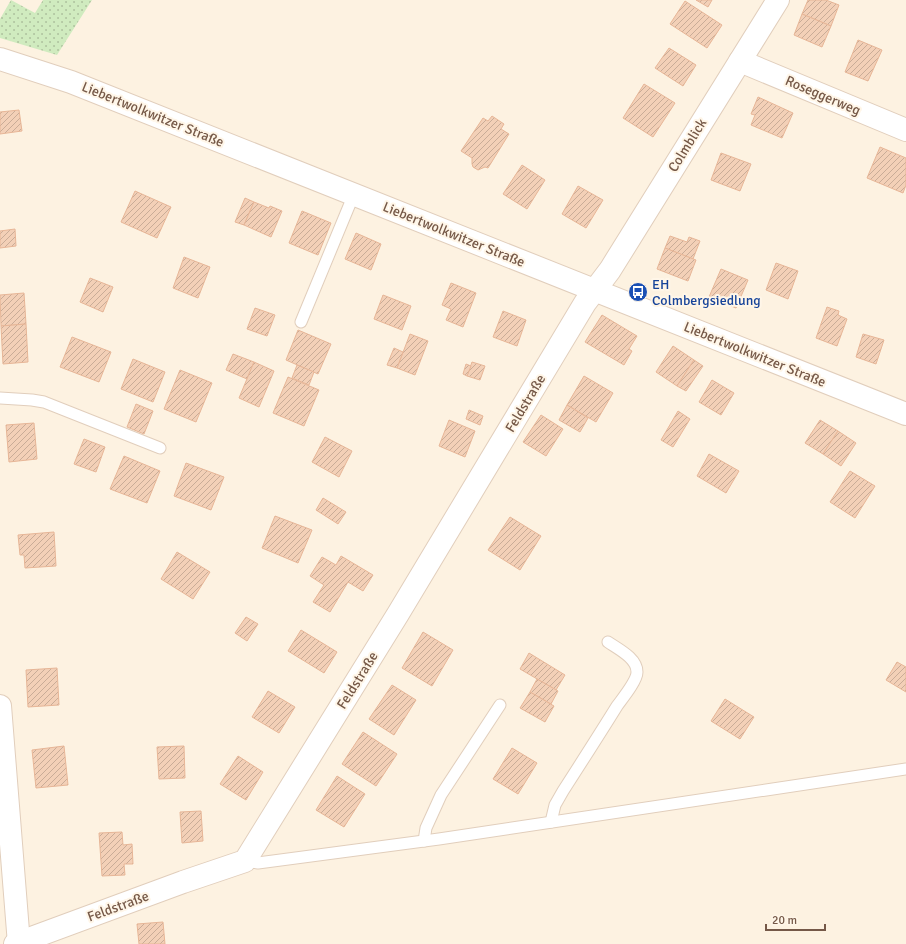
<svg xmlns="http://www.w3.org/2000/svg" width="906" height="944" viewBox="0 0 906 944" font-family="Signika,sans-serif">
<defs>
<pattern id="green-dots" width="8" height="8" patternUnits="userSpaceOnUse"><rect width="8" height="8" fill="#d0ebbf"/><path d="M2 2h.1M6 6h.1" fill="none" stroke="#adc19d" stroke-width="1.8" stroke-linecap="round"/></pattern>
<pattern id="building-hatch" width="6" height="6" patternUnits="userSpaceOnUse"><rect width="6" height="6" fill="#f3d0b7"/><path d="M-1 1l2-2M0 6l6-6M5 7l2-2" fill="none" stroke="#c9ac97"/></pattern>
</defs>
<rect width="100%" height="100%" fill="#fdf2e1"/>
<path fill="url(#green-dots)" d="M11 0 35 13 43 0H92L57 55 0 38V19Z"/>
<g fill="url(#building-hatch)" stroke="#e7b697">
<path d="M696 0H712L708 7Z"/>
<path d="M808 0H826L839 5 831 26 802 14Z"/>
<path d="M685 1 722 25 707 48 670 24Z"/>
<path d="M802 14 831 26 822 47 794 35Z"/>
<path d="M858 40 882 50 868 81 845 72Z"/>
<path d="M669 48 696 65 683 86 655 68Z"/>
<path d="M644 84 675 103 653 137 623 118Z"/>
<path d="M758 97 793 113 782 138 751 125 755 115 751 114Z"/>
<path d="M19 110 22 131 0 134V112Z"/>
<path d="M492 116 504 124 501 129 509 134 488 168 485 167 478 170 473 167 472 164V158L461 151 483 118 488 121Z"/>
<path d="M880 147 906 158V185L903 193 867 178Z"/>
<path d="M721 153 751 164 740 191 711 180Z"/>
<path d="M522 165 545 180 527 209 503 194Z"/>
<path d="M578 186 603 200 586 228 562 214Z"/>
<path d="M135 191 171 207 157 238 121 222Z"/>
<path d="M245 198 254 202 244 225 235 222Z"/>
<path d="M254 202 269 208 270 206 282 211 271 237 244 225Z"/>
<path d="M302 211 331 223 318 255 289 243Z"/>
<path d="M15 229 16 246 0 248V231Z"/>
<path d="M356 233 381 244 371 270 345 259Z"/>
<path d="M670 236 687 242 689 237 700 241 693 259 665 248Z"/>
<path d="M665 248 696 260 688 281 657 269Z"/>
<path d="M184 257 210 267 198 298 173 288Z"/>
<path d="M776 263 798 271 788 299 766 290Z"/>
<path d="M721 269 748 280 736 308 709 297Z"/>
<path d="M90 278 113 287 103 312 80 302Z"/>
<path d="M451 283 476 293 463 327 446 320 451 309 442 305Z"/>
<path d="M24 293 26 324 1 326 0 295Z"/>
<path d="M383 295 411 306 402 330 374 319Z"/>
<path d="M827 307 839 311 838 315 847 319 837 346 816 338Z"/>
<path d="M255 308 275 315 267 336 247 329Z"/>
<path d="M503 311 526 320 517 346 493 337Z"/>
<path d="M602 315 637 336 629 349 632 351 624 365 585 342Z"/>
<path d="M26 324 28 362 3 364 1 326Z"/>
<path d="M298 330 331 344 318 374 286 360Z"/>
<path d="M410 334 428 341 415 375 397 368Z"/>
<path d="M863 334 884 340 876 364 856 357Z"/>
<path d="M72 337 111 352 99 382 60 367Z"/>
<path d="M673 346 694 360 677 386 656 372Z"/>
<path d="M394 348 403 352 397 368 387 365Z"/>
<path d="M233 354 254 362 247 379 226 370Z"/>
<path d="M133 359 165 372 153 402 121 389Z"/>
<path d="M694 360 703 366 686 391 677 386Z"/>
<path d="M254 362 274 371 259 407 239 398Z"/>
<path d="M472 362 485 366 480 380 467 376Z"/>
<path d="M466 364 471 366 467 376 463 374Z"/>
<path d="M297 365 314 372 309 385 292 378Z"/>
<path d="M180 370 212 383 196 422 164 409Z"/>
<path d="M584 376 613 393 596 422 567 405Z"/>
<path d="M288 377 319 390 304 426 273 413Z"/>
<path d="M712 380 734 393 721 415 699 402Z"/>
<path d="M136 404 153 411 144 434 127 427Z"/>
<path d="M567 405 588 418 580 432 559 420Z"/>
<path d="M469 410 483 416 480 425 466 419Z"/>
<path d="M678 411 690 419 673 447 661 440Z"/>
<path d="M541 415 563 429 546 456 523 442Z"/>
<path d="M449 420 475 431 465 457 439 446Z"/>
<path d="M820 420 838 431 823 454 805 443Z"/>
<path d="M34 423 37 459 9 462 6 425Z"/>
<path d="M838 431 856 443 841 466 823 454Z"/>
<path d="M325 437 352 451 339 477 312 462Z"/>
<path d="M84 439 105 447 96 472 74 464Z"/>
<path d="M709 454 739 471 726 493 697 476Z"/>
<path d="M124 456 160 471 147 503 110 489Z"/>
<path d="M186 463 224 477 211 510 174 496Z"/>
<path d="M850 471 875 486 855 518 830 502Z"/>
<path d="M323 498 346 512 338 524 316 510Z"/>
<path d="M275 516 312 530 298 563 262 548Z"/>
<path d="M510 517 541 536 520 570 488 550Z"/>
<path d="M54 532 56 566 25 568 24 555H20L18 535Z"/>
<path d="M177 552 210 572 193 599 161 579Z"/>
<path d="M341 556 373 575 363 591 348 582 330 612 313 602 324 585 310 576 322 557 336 565Z"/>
<path d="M246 617 258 624 247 641 235 633Z"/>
<path d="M301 630 337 652 324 673 288 651Z"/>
<path d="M423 632 453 650 432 686 402 668Z"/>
<path d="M529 653 565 675 556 690 520 669Z"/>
<path d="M897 662 906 667V692L886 680Z"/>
<path d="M57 668 59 705 28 707 26 670Z"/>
<path d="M537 679 558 691 551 704 530 692Z"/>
<path d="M392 685 416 700 394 735 369 719Z"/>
<path d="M268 691 295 707 279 733 252 717Z"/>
<path d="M530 692 554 706 545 722 520 708Z"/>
<path d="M725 699 754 717 740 739 711 721Z"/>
<path d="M363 732 397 754 376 786 342 764Z"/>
<path d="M64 746 68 785 36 788 32 750Z"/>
<path d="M184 746 185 778 159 779 157 747Z"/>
<path d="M512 748 537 763 518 794 493 779Z"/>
<path d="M238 756 263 772 246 800 220 784Z"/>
<path d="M337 776 365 794 344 827 316 810Z"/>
<path d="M201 811 203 841 182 843 180 812Z"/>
<path d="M122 832 123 845 132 844 133 864H124L125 875 102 876 99 833Z"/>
<path d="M163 922 165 944H139L137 924Z"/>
</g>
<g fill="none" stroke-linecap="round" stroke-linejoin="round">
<defs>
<g id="service">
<path d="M301 322 354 194"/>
<path d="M0 398 32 400 44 402 160 448"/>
<path d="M551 822 555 805 563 791C581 763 599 735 617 706 622 699 637 681 637 672 637 658 618 649 608 642"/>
<path d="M424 841 426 828 441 795 500 705"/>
<path d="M245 861 258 863 439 839 906 769"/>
</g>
<g id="minor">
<path d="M740 61 906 130"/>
<path d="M0 706 19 944"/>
<path d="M15 944 183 882 245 861 398 614 585 303 610 270 778 0"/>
</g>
<path id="tertiary" d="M0 59 71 82 906 414"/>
</defs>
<use href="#service" stroke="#e1cebc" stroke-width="13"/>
<use href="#minor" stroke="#e1cebc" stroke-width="24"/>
<use href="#tertiary" stroke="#e1cebc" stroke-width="24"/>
<use href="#service" stroke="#fff" stroke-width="11"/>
<use href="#minor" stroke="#fff" stroke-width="22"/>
<use href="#tertiary" stroke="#fff" stroke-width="22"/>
</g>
<defs>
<symbol id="bus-disc" viewBox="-11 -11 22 22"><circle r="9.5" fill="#1a4fb4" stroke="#fff6e8"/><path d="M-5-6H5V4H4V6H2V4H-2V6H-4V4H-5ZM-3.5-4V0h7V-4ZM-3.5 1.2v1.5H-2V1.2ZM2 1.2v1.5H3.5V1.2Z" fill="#fff"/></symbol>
</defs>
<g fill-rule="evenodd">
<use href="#bus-disc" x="627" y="281" width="22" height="22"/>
</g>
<g text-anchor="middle" stroke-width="4" stroke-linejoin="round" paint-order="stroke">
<g font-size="14" fill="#755847" stroke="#fff6e8">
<text transform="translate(823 95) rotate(23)" y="5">Roseggerweg</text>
<text transform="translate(153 114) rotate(22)" y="5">Liebertwolkwitzer Straße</text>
<text transform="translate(687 145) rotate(-58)" y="5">Colmblick</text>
<text transform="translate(454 234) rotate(22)" y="5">Liebertwolkwitzer Straße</text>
<text transform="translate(755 354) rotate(22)" y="5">Liebertwolkwitzer Straße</text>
<text transform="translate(525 403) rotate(-59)" y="5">Feldstraße</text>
<text transform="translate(357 680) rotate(-58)" y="5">Feldstraße</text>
<text transform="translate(118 906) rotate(-20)" y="5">Feldstraße</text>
</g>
<g font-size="14" fill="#164399" stroke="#fff6e8" text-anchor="start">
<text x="652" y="289">EH<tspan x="652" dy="16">Colmbergsiedlung</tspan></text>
</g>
</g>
<path d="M766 924v6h59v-6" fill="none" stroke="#755847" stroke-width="2"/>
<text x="772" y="924" font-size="12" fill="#755847" stroke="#fff6e8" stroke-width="3" paint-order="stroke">20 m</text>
</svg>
